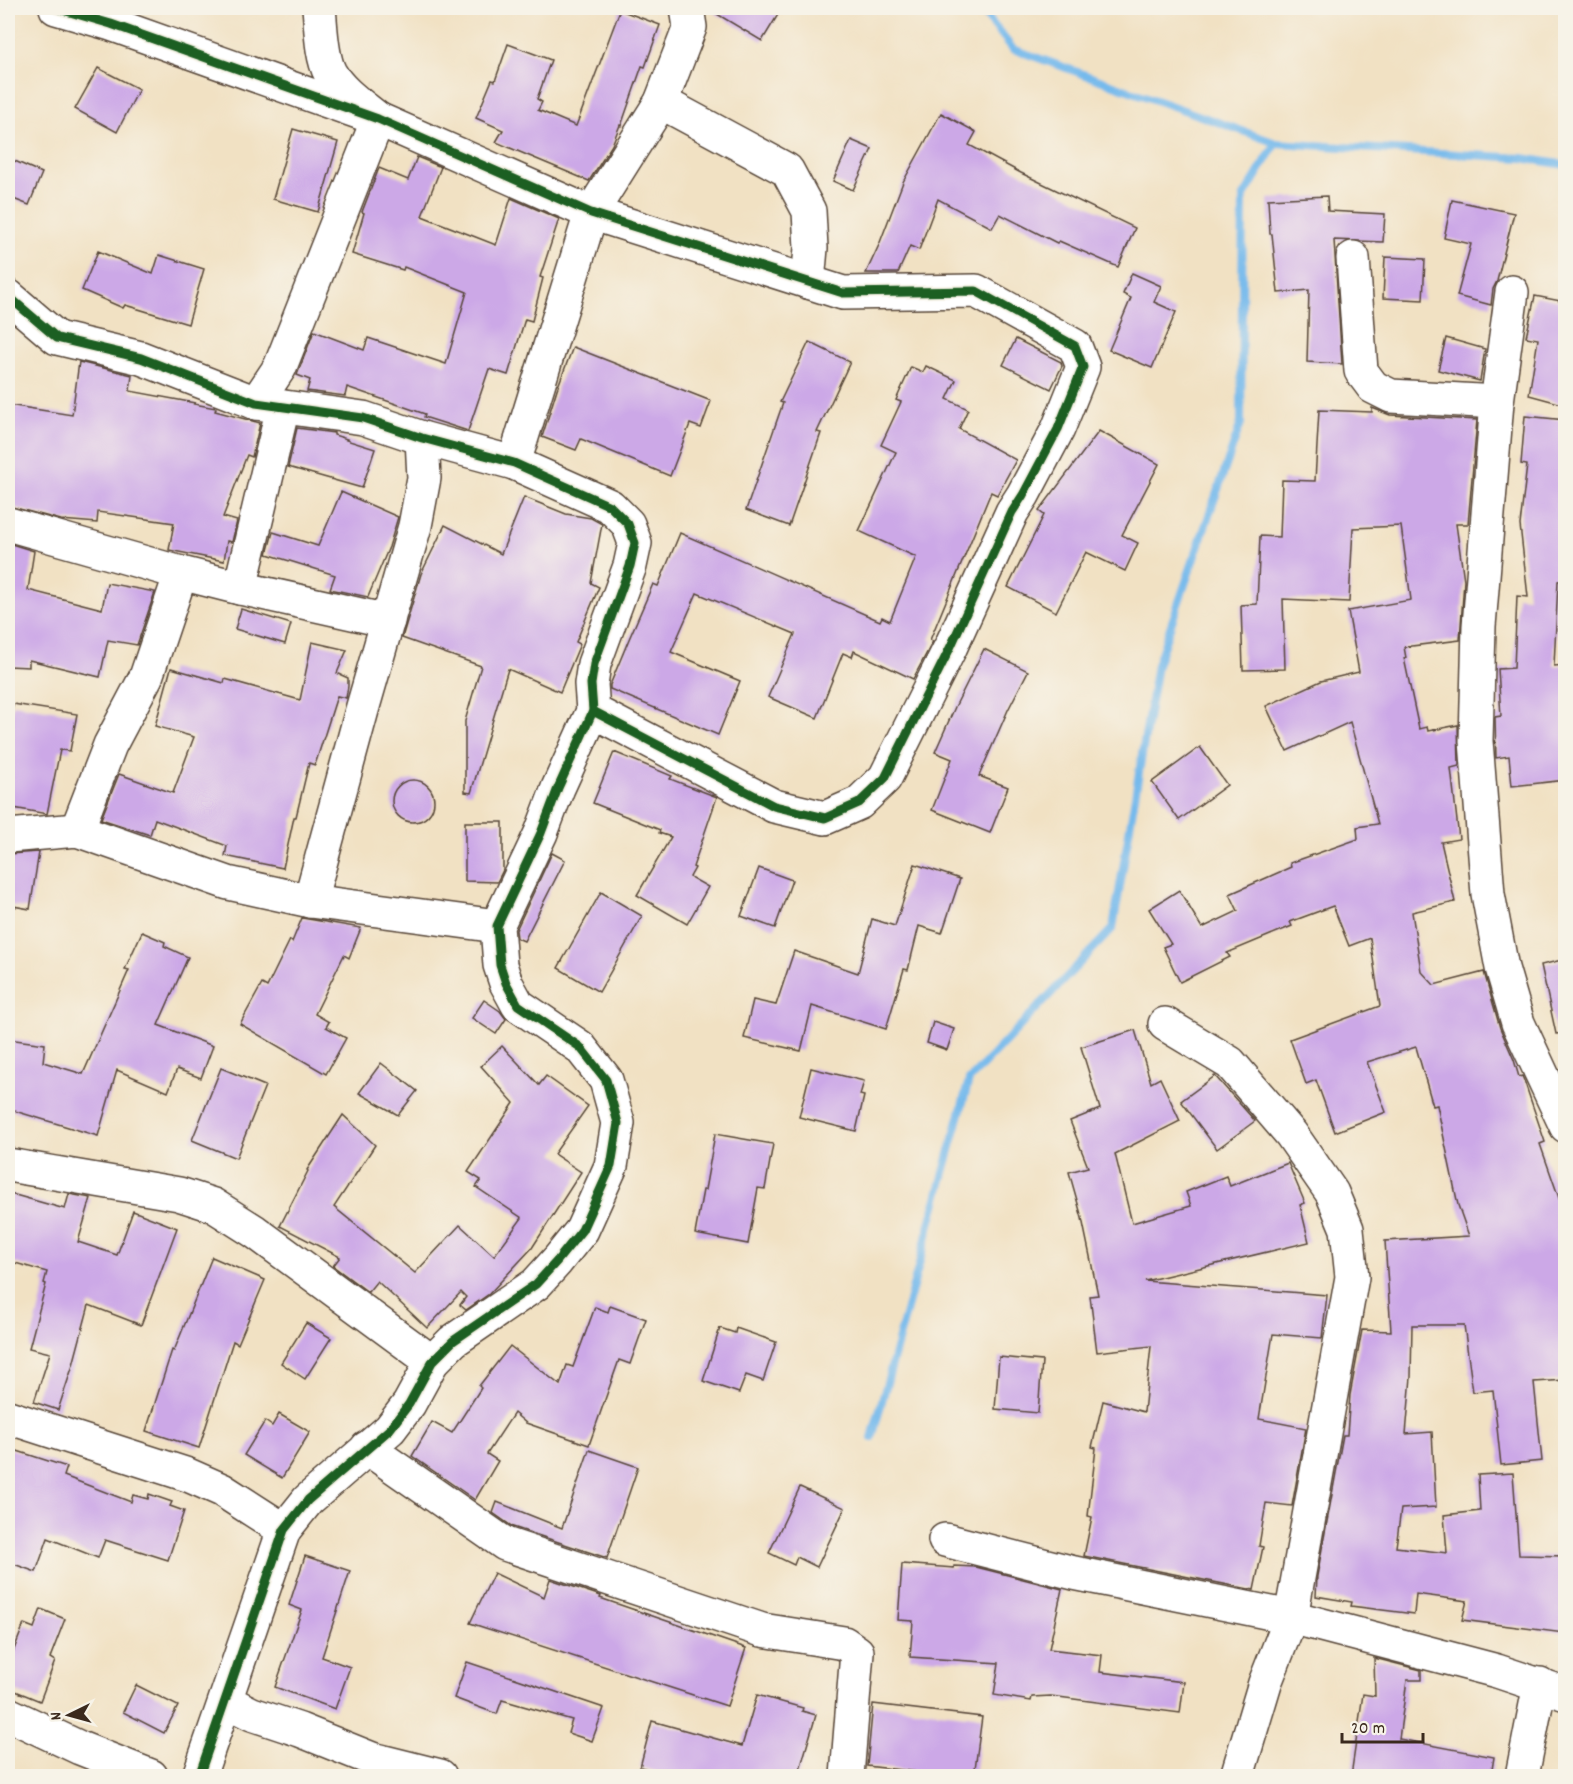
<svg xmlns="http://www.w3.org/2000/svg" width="1573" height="1784" viewBox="0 0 1573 1784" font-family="Dekko,sans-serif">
<rect width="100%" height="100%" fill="#f7f3e8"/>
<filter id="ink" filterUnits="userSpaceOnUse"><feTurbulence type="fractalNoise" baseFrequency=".0167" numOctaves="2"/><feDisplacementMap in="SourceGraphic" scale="12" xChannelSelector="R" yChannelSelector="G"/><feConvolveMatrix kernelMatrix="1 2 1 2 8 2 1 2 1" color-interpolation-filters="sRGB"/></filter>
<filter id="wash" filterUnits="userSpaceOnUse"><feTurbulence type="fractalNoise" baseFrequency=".008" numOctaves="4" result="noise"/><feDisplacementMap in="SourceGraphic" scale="24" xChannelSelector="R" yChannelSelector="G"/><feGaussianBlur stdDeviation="1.35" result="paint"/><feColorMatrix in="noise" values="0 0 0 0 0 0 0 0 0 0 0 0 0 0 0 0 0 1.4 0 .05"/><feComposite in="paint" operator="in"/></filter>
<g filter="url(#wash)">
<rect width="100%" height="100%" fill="#f1e1c3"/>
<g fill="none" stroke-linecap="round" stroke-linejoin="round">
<g stroke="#76baec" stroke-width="8">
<path d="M980 8 1013 49 1276 143 1522 158 1566 165"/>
<path d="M872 1438 969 1080 1113 928 1157 665 1241 423 1243 198 1276 143"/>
</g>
</g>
<g id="blocks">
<g fill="#cca8e7">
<path d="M707 8H782L762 41Z"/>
<path d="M620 10 660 25 645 67 642 66 621 126 620 125 612 145 589 181 496 142 503 130 476 118 492 80 495 81 508 44 551 60 537 99 542 102 538 110 576 126Z"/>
<path d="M98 68 139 89 117 132 75 109Z"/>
<path d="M941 113 976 132 969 145 1021 173 1135 228 1118 267 1059 241 1057 243 1000 214 992 228 938 199 919 250 910 246 898 273H866L879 245 903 182Z"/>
<path d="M293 129 338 142 318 212 273 199Z"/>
<path d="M851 140 872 149 853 190 833 181Z"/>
<path d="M417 157 441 167 422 216 496 245 511 198 559 219 540 277 543 278 532 321 525 319 508 375 489 369 468 431 424 417 425 414 347 387 345 396 307 391 310 380 297 375 314 331 364 350 368 338 446 364 467 292 404 267 403 270 352 254 364 213 362 212 379 168 408 180Z"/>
<path d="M8 158 42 173 29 205 8 197Z"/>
<path d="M1327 196 1328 211 1385 214 1383 242 1334 240 1342 364 1307 362 1309 290 1278 293 1272 234H1270L1268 199Z"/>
<path d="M1452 200 1514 213 1497 281 1493 289 1491 305 1457 296 1471 244 1444 238Z"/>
<path d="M98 251 153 274 159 255 204 269 188 324 125 305 123 308 82 290Z"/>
<path d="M1385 257 1425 259 1423 300 1383 298Z"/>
<path d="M1132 273 1161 286 1154 302 1176 312 1152 368 1109 350 1131 298 1123 294Z"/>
<path d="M1535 296 1566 302V405L1529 395 1538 339 1526 337Z"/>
<path d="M1446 338 1485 349 1480 381 1438 370Z"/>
<path d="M1016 339 1061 362 1062 366 1051 389 1003 365Z"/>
<path d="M809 342 850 362 817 432 821 433 789 526 746 510 783 403 780 402Z"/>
<path d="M573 347 711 401 701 428 690 424 670 476 581 439 576 450 542 437 557 389Z"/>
<path d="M79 362 132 375 130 391 195 403 194 404 216 408 215 411 260 423 252 457 247 455 223 517 237 521 232 542 227 541 224 561 169 550 174 523 98 512 97 523 61 520 8 506V405L72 415Z"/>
<path d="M926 366 956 380 947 399 968 409 959 429 1016 460 997 495 991 492 930 640 933 641 913 679 854 651 852 657 843 653 817 718 768 697 795 634 697 593 671 652 740 681 718 735 610 689V685L629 639 653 584 658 586 680 533 880 621 882 617 890 621 916 557 859 531 896 452 881 445 901 402 896 400 911 367 923 372Z"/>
<path d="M1372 408 1390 415 1477 420 1468 524H1456L1464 580 1460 640 1404 647 1406 658H1404L1419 729 1427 727 1428 731 1458 725 1459 766 1451 768 1459 839 1441 842 1455 902 1412 912 1421 971 1434 985 1484 972 1500 1028 1514 1060 1519 1077 1522 1076 1525 1083 1545 1142 1540 1144 1566 1218V1312H1563L1566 1380 1534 1382 1542 1461 1501 1465 1493 1390 1473 1392 1464 1325H1412L1411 1377 1406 1434 1432 1432 1436 1507 1401 1509 1396 1547 1447 1553 1444 1515 1480 1511 1478 1475 1513 1473 1519 1555 1566 1556 1564 1633 1462 1620 1467 1601 1416 1594 1414 1614 1351 1606 1352 1602 1316 1596 1317 1576 1343 1435H1347L1350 1395 1362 1330 1391 1331 1385 1241 1469 1236 1458 1205 1437 1105 1433 1106 1416 1047 1367 1062 1386 1112 1335 1132 1316 1080 1306 1084 1290 1039 1380 1006 1370 938 1349 946 1333 906 1290 922 1292 926 1227 953 1230 957 1180 982 1163 947 1171 944 1149 909 1179 890 1202 928 1238 911 1230 894 1291 867 1290 863 1358 839 1357 827 1378 824 1350 722 1287 751 1266 706 1321 681 1359 672 1348 611 1411 600 1401 526 1353 528 1349 602 1283 599 1285 669 1243 670 1241 605 1257 604 1260 536 1280 537 1282 480 1315 481 1319 410 1372 412Z"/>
<path d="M1525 416 1566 420V580L1558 581 1554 666 1566 665V780L1512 786 1509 756 1496 758 1495 717 1501 716 1498 669 1514 668 1517 596 1528 597 1520 525 1527 465 1521 464Z"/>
<path d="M297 428 334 433V435L347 439 346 440 375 449 362 488 288 467Z"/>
<path d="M1099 431 1159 464 1122 535 1138 543 1125 571 1086 552 1056 612 1008 587 1044 515 1039 511Z"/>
<path d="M341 492 398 517 389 547 368 597 330 589 335 575 267 554 273 532 318 546Z"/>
<path d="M524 497 566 514 591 518 602 524 591 583 599 587 576 642 580 644 560 692 508 669 471 793 465 792V721L481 666 402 638 421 574 445 525 501 554Z"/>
<path d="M8 543 34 551 28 590 102 609 107 583 155 592 137 645 108 640 100 677 29 660V667L8 666Z"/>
<path d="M241 609 291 624 285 644 235 629Z"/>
<path d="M312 642 347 650 337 673 348 678V686L346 698 337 696 315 765 309 763 296 817H294L283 868 225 856 227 846 155 819 150 835 101 819 119 774 173 793 194 737 155 726 171 668 224 683 225 679 300 700Z"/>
<path d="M984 649 1028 671 1008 710 979 776 1008 787 990 833 932 810 952 759 935 752 955 707Z"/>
<path d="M13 704 77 714 70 751 60 750 47 814 8 807V765L12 742 8 740Z"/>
<path d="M1200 747 1227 785 1179 820 1152 782Z"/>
<path d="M614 752 672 776 670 779 717 797 693 867 695 868 690 877 708 887 687 924 637 895 671 837 659 833 660 830 593 803Z"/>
<circle cx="413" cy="801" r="21"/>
<path d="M465 822H503V870L497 882 465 881Z"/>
<path d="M39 852 30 909 8 905V854Z"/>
<path d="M552 853 565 860 524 941 517 938 516 930Z"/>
<path d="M915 864 960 879 942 933 919 926 908 970 904 969 886 1029 812 1006 801 1051 744 1038 753 1000 776 1005 794 951 858 973 872 919 895 926Z"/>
<path d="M759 868 792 880 775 928 741 916Z"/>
<path d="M601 892 642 916 599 992 558 968Z"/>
<path d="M302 918 361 928 349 958 344 955 315 1014 329 1022 326 1027 346 1038 326 1074 240 1024 262 984 267 987 290 940 292 942Z"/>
<path d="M142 932 165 942 164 946 188 957 158 1025 213 1046 201 1078 177 1069 168 1092 117 1070 98 1136 8 1109V1039L45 1044 43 1062 83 1074 129 970 125 969Z"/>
<path d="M1566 959V1033L1556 1034 1541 965Z"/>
<path d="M484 1000 500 1011 506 1019 496 1034 472 1018Z"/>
<path d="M933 1022 954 1029 947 1050 927 1043Z"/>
<path d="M1135 1030 1151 1083 1160 1078 1180 1121 1115 1154 1132 1223 1191 1206 1186 1192 1226 1176 1230 1186 1288 1163 1305 1203 1300 1205 1309 1242 1145 1281 1327 1295 1322 1338 1273 1334 1259 1419 1306 1428 1292 1506 1266 1503 1259 1546 1263 1547 1254 1590 1084 1556 1092 1517 1088 1516 1096 1448 1092 1447 1103 1401 1144 1412 1151 1346 1097 1352 1090 1296 1098 1295 1082 1218 1069 1172 1088 1167 1070 1121 1100 1109 1081 1047Z"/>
<path d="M502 1046 539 1085 546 1076 588 1106 554 1154 581 1172 532 1248 489 1294 466 1310 460 1305 466 1297 461 1292 427 1328 377 1281 368 1292 333 1266 340 1257 280 1226 308 1171 307 1170 343 1115 375 1145 334 1207 415 1273 460 1225 494 1256 522 1218 476 1187 481 1180 468 1172 514 1103 481 1066Z"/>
<path d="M381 1063 417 1091 398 1115 359 1093Z"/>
<path d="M221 1068 265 1086 236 1158 192 1140Z"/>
<path d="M811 1068 864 1081 860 1095 864 1096 856 1131 799 1117Z"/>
<path d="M1215 1076 1255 1121 1217 1149 1181 1101Z"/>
<path d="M715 1134 773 1144 765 1189 758 1188 748 1244 695 1234 703 1190H705Z"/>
<path d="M8 1193 65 1209 69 1194 91 1198 78 1242 117 1255 133 1211 177 1228 141 1325 89 1305 73 1365 58 1410 34 1402 50 1353 29 1348 46 1284 44 1283 47 1272 8 1261Z"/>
<path d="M212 1257 265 1280 238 1344 233 1341 199 1448 146 1431 172 1350 174 1351Z"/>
<path d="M610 1306 646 1319 630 1364 619 1360 589 1445 526 1423 514 1413 487 1454 498 1461 475 1500 412 1456 432 1422 452 1433 481 1388 479 1386 510 1346 560 1385 567 1365 573 1367 595 1307 608 1312Z"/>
<path d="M306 1323 331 1338 305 1379 281 1363Z"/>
<path d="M720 1328 735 1333 736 1328 776 1342 763 1381 746 1375 739 1393 703 1381Z"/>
<path d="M999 1357 1042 1361 1038 1413 995 1409Z"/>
<path d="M279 1414 310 1432 282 1478 244 1455 265 1421 272 1426Z"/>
<path d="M8 1448 67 1467 64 1476 131 1502 133 1495 148 1499 149 1494 172 1502 170 1506 184 1511 168 1560 105 1540 98 1558 48 1538 36 1572 8 1562Z"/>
<path d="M589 1450 638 1467 607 1558 513 1527 493 1513 497 1502 562 1528Z"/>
<path d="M800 1487 845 1508 817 1567 797 1557 794 1565 769 1553Z"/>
<path d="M305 1556 350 1571 322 1657 350 1667 335 1709 275 1687 302 1610 289 1605Z"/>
<path d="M902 1564 954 1568V1566L976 1567 1062 1589 1049 1649 1102 1655 1100 1672 1184 1682 1180 1713 1051 1696 1032 1697 1031 1701 994 1695 999 1663 910 1657 913 1621 898 1620Z"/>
<path d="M494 1573 544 1597 550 1579 601 1596 600 1598 746 1648 727 1706 470 1623Z"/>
<path d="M41 1609 65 1619 50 1658 55 1661 40 1701 8 1688V1665L24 1624 34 1628Z"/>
<path d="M1374 1658 1421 1670V1680H1407L1399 1739 1494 1757 1491 1776H1351L1363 1694 1375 1696Z"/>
<path d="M467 1662 604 1708 592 1741 568 1733 572 1720 502 1700 497 1714 454 1698Z"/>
<path d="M136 1685 178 1706 164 1733 123 1712Z"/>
<path d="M757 1695 803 1708 802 1711 816 1715 798 1776H672L640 1767 652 1721 742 1746Z"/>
<path d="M873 1704 982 1717 974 1776H952L867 1766Z"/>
</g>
</g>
</g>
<g filter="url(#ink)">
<use href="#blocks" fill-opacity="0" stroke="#564537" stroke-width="1.5"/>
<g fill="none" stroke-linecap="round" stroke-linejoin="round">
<defs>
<g id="minor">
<path d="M56 8 111 24 378 119 591 213 843 293 976 291 1075 346 1083 367 1058 429 1023 495 1012 512 951 646 885 778 859 803 825 818 774 806 593 711"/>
<path d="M661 102 787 170 809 211 811 248 808 282"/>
<path d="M1353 258 1361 371 1373 387 1391 396 1497 402"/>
<path d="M1512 292 1497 402 1479 626 1476 741 1488 894 1502 968 1518 1023 1566 1126"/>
<path d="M8 296 57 338 141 358 256 403 363 418 422 438 514 463 610 506 628 524 635 543 630 566 594 664 591 684 593 711 558 788 541 833 497 926 500 965 506 983 518 1005 580 1047 606 1080 618 1123 611 1166 582 1230 557 1261 536 1284 453 1341 432 1362 409 1404 390 1429 308 1500 284 1530 199 1776"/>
<path d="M256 403 280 367 378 119C361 105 341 92 330 73 321 56 321 26 319 8"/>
<path d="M514 463 591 213 661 102 690 27 687 8"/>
<path d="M8 524 181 573 240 588 283 407"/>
<path d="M240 588 388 621"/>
<path d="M77 830 110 745 146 677 181 573"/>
<path d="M8 836 77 830 228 883 310 901 497 926"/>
<path d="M310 901 362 710 415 526 424 478 422 438"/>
<path d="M1165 1024 1230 1063 1291 1134 1332 1193 1347 1229 1352 1277 1291 1617 1265 1683 1237 1776"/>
<path d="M8 1165 179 1194 213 1205 254 1231 432 1362"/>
<path d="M8 1417 188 1475 222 1490 284 1530"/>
<path d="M367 1448 505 1544 762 1630 844 1643 857 1652 847 1776"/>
<path d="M945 1540 1074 1573 1291 1617 1497 1671 1566 1694"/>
<path d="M226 1701 252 1714 300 1730 372 1759 440 1776"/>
<path d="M8 1714 80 1748 151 1776"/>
<path d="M1522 1776 1540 1684"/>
</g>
</defs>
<use href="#minor" stroke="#564537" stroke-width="36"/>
<use href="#minor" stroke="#fff" stroke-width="33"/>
<defs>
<g id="cycleway">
<path d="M56 8 111 24 378 119 591 213 843 293 976 291 1075 346 1083 367 1058 429 1023 495 1012 512 951 646 885 778 859 803 825 818 774 806 593 711"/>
<path d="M8 296 57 338 141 358 256 403 363 418 422 438 514 463 610 506 628 524 635 543 630 566 594 664 591 684 593 711 558 788 541 833 497 926 500 965 506 983 518 1005 580 1047 606 1080 618 1123 611 1166 582 1230 557 1261 536 1284 453 1341 432 1362 409 1404 390 1429 308 1500 284 1530 199 1776"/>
</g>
</defs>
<use href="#cycleway" stroke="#f7f3e8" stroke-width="13"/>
<use href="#cycleway" stroke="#1b5e20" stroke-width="9"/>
</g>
</g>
<rect width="1573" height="1784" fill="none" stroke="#f7f3e8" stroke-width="30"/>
<g transform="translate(69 1715) rotate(265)" stroke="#f7f3e8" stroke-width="4.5" paint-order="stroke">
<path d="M0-4.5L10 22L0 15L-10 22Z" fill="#3b2a1e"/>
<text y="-9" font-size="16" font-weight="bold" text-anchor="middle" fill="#3b2a1e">N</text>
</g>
<path d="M1342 1733v9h81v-9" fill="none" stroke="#3b2a1e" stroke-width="3"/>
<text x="1351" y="1733" font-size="18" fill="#3b2a1e" stroke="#f7f3e8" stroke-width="4.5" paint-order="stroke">20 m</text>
</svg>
